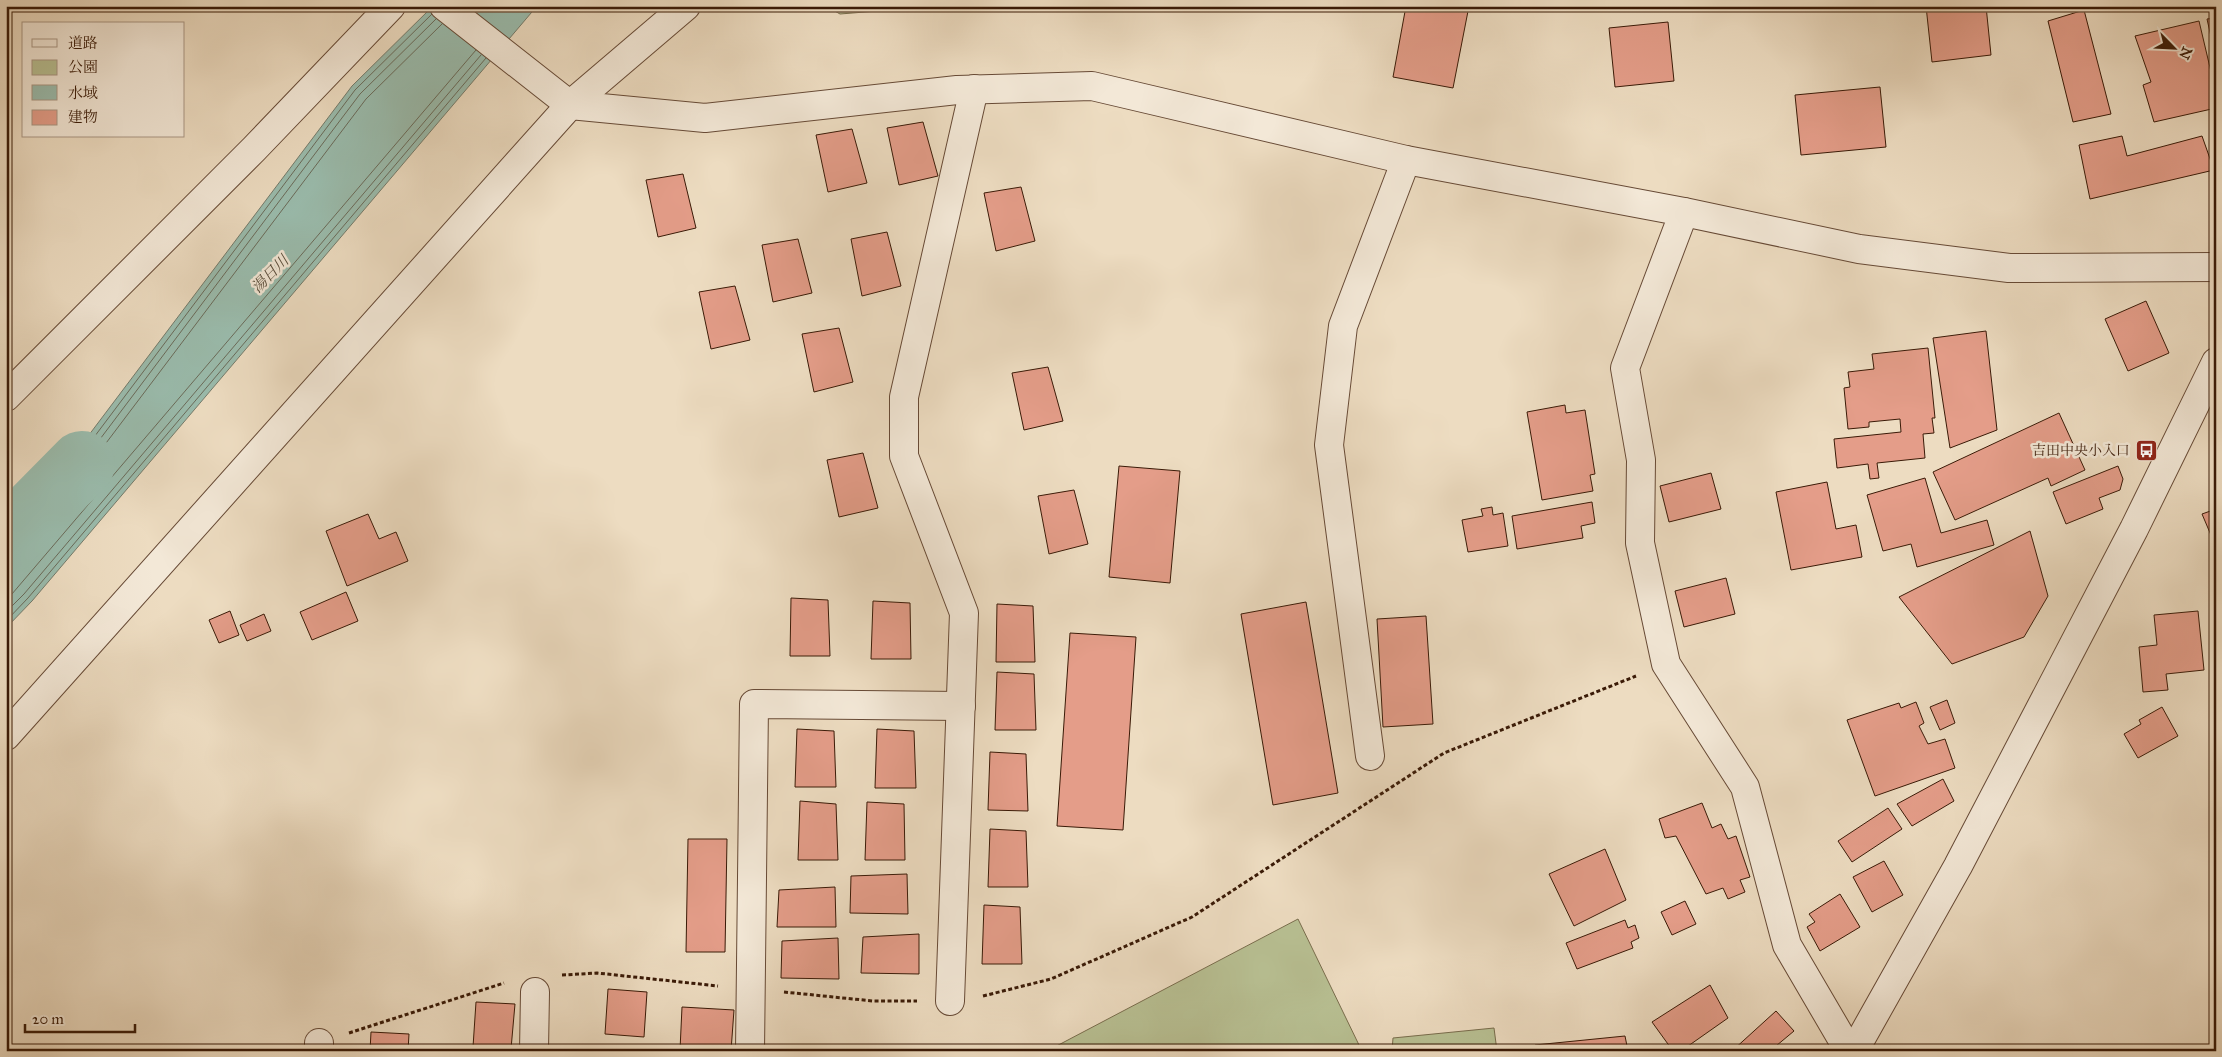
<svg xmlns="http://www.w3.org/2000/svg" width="2222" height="1057" viewBox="0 0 2222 1057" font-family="'IM FELL Great Primer','Noto Serif JP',serif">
<rect width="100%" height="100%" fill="#eddcc1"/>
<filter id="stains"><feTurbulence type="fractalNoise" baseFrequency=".004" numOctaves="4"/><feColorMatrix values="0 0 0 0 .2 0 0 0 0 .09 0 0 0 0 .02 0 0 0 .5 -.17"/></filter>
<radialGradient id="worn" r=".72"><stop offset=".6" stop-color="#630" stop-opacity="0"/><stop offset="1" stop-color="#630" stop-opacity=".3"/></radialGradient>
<g fill="#b8c093" stroke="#796d4d">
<path d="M826 6H939L840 14Z"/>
<path d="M1298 919 1359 1045V1051H1047Z"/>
<path d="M1494 1028 1497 1051H1392L1393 1038Z"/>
</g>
<path fill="#9abcad" stroke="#747b6b" d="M433 6H537L32 601 6 628V545L352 86Z"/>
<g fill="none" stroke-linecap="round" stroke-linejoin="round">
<g stroke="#6a6b5a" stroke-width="1">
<path d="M6 547 13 545 355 90 432 14"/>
<path d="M6 553 12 552 18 548 360 94 436 19"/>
<path d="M6 561 17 559 23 553 366 99 442 24"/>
<path d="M6 601 476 50"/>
<path d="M6 612 24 594 481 55"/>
<path d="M6 621 28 598 486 58"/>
</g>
<path stroke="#9abcad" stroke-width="66" d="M6 541 82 464"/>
</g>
<g fill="#e49d89" stroke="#3a1a07">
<path d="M1406 6H1469L1453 88 1393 77Z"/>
<path d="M1926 6H1986L1991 55 1932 62Z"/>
<path d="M2084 10 2111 114 2073 122 2048 21Z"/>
<path d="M2216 18V59L2207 19Z"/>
<path d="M2199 21 2216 93V108L2154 122 2143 85 2151 82 2135 36Z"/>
<path d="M1668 22 1674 81 1615 87 1609 28Z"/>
<path d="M1880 87 1886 147 1801 155 1795 95Z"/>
<path d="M923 122 938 176 899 185 887 128Z"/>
<path d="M852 129 867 183 828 192 816 135Z"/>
<path d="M2122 136 2127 156 2202 136 2214 170 2090 199 2079 145Z"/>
<path d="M683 174 696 228 658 237 646 180Z"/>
<path d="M1021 187 1035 241 996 251 984 193Z"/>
<path d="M887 232 901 286 862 296 851 239Z"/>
<path d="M798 239 812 293 773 302 762 245Z"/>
<path d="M735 286 750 340 711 349 699 292Z"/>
<path d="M2146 301 2169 353 2128 371 2105 319Z"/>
<path d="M839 328 853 382 814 392 802 334Z"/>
<path d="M1986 331 1997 430 1950 448 1933 338Z"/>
<path d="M1928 348 1935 418H1932L1934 433 1923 434 1925 458 1877 463 1879 478 1870 479 1868 464 1837 468 1834 439 1901 432 1900 419 1869 422V427L1848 429 1844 388 1850 387 1848 372 1874 369 1872 354Z"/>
<path d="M1048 367 1063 421 1024 430 1012 373Z"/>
<path d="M1565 405 1566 413 1585 410 1595 474 1590 475 1593 491 1542 500 1527 412Z"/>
<path d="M2059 413 2085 470 2051 486 2048 478 1955 520 1933 472Z"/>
<path d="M863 453 878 508 839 517 827 460Z"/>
<path d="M1119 466 1180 471 1170 583 1109 577Z"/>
<path d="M2118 466 2123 479 2120 490 2099 498 2103 509 2066 524 2053 492Z"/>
<path d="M1711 473 1721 509 1669 522 1660 486Z"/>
<path d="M1925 478 1941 533 1987 520 1994 545 1917 567 1911 544 1883 551 1867 495Z"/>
<path d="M1827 482 1836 529 1856 525 1862 557 1791 570 1776 492Z"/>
<path d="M1074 490 1088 544 1049 554 1038 496Z"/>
<path d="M1592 502 1595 523 1581 526 1583 538 1517 549 1512 516Z"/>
<path d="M1492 507 1493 515 1503 513 1508 546 1468 552 1462 520 1483 516 1481 509Z"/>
<path d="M2216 509V547L2202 514Z"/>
<path d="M368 514 379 539 396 532 408 561 347 586 326 531Z"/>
<path d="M2030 531 2048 596 2024 637 1952 664 1899 597Z"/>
<path d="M1726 578 1735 614 1684 627 1675 591Z"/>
<path d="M346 592 358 621 312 640 300 612Z"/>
<path d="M791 598 828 600 830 656H790Z"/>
<path d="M873 601 910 603 911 659H871Z"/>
<path d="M1306 602 1338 793 1273 805 1241 614Z"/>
<path d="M997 604 1033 606 1035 662H996Z"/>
<path d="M230 611 239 635 219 643 209 620Z"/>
<path d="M2198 611 2204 670 2166 674 2168 690 2143 692 2139 647 2157 645 2154 615Z"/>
<path d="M264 614 271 631 247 641 240 625Z"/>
<path d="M1426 616 1433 724 1383 727 1377 619Z"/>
<path d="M1070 633 1136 637 1123 830 1057 826Z"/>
<path d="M997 672 1034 674 1036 730H995Z"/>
<path d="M1947 700 1955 723 1940 730 1930 707Z"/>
<path d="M1916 702 1924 723 1919 726 1928 744 1945 739 1955 768 1875 796 1847 720 1899 703 1901 708Z"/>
<path d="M2162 707 2178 736 2138 758 2124 734 2141 724 2139 720Z"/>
<path d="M797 729 834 731 836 787H795Z"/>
<path d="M877 729 914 731 916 788H875Z"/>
<path d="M990 752 1026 754 1028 811 988 810Z"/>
<path d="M1943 779 1954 801 1912 826 1897 804Z"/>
<path d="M800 801 836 804 838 860H798Z"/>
<path d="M867 802 904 804 905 860H865Z"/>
<path d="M1702 803 1712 828 1721 824 1728 839 1736 836 1750 877 1740 880 1745 892 1728 899 1723 888 1706 894 1676 836 1665 838 1659 819Z"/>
<path d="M1888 808 1902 829 1852 862 1838 841Z"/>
<path d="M990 829 1026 831 1028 887H988Z"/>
<path d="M688 839H727L725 952H686Z"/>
<path d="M1605 849 1626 900 1574 926 1549 874Z"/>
<path d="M1884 861 1903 895 1872 912 1853 877Z"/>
<path d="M907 874 908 914 850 913 851 876Z"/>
<path d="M835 887 836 927H777L779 890Z"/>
<path d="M1840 894 1860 927 1820 951 1807 927 1815 922 1809 914Z"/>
<path d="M1685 901 1696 924 1672 935 1661 912Z"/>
<path d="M984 905 1020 907 1022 964H982Z"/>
<path d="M1625 920 1628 928 1635 925 1639 938 1631 942 1633 948 1577 969 1566 943Z"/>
<path d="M919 934V974L861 973 863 937Z"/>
<path d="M838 938 839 979 781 978 782 941Z"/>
<path d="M1710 985 1728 1018 1681 1051H1673L1652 1022Z"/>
<path d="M608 989 647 992 644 1037 605 1034Z"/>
<path d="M476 1002 515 1004 511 1049 473 1047Z"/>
<path d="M682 1007 734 1010 731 1051 680 1050Z"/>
<path d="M1776 1011 1794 1031 1770 1051H1732Z"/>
<path d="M371 1032 409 1034 408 1051H370Z"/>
<path d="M1625 1036 1628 1051H1536L1535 1045Z"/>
</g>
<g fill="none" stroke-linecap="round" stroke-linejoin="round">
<defs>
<g id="minor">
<path d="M444 6 570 105 705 118 957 90 1092 86 1406 160 1684 212 1859 249 2009 268 2216 267"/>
<path d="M1684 212 1625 368 1641 460 1640 543 1666 664 1745 787 1787 945 1849 1051"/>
<path d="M6 397 254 149 391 6"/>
<path d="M6 736 570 105 686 6"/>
<path d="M1370 756 1329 445 1343 326 1406 160"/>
<path d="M950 1001 964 613 904 456V397L974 89"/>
<path d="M319 1051V1043"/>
<path d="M534 1051 535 992"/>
<path d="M750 1051 754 704 961 706"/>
<path d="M1854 1051 1958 866 2134 529 2216 362"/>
</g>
</defs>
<use href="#minor" stroke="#674a36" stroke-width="30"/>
<g stroke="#3a1a07" stroke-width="3" stroke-dasharray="4 2.5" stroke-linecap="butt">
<path d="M562 975 597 973 718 986"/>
<path d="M784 992 873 1001H917"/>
<path d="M983 996 1051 979 1192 917 1444 753 1636 676"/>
<path d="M349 1033 504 983"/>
</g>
<use href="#minor" stroke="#f3e8d7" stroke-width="28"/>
</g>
<defs>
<symbol id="bus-square" viewBox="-11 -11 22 22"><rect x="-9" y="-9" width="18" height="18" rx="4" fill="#8f2418" stroke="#f3e8d7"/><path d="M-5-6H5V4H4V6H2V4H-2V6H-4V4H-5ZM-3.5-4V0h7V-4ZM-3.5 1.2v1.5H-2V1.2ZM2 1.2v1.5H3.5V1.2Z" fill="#fff"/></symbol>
</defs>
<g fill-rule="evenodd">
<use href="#bus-square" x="2134" y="438" width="25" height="25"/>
</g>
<g text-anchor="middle" stroke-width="5" stroke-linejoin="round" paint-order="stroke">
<g font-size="14" fill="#3a1a07" stroke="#f3e8d7" text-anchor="end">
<text x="2130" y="455">吉田中央小入口</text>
</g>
<g font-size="15" font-style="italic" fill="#574b39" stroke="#f3e8d7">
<text transform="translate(270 274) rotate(-45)" y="5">湯日川</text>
</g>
</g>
<rect width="2222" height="1057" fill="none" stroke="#eddcc1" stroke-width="25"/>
<rect x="8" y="8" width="2207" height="1042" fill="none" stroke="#3a1a07" stroke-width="2.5"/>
<rect x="12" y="12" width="2197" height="1032" fill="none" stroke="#3a1a07"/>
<rect x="22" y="22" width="162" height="115" fill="#f3e8d7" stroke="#a99684"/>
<rect x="32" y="39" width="25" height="8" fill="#f3e8d7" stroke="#a99684"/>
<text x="68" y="48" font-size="15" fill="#3a1a07">道路</text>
<rect x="32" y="60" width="25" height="15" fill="#b8c093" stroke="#a99684"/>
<text x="68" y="72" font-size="15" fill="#3a1a07">公園</text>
<rect x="32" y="85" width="25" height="15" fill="#9abcad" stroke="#a99684"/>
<text x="68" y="98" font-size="15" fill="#3a1a07">水域</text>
<rect x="32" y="110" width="25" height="15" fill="#e49d89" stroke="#a99684"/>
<text x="68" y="122" font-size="15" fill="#3a1a07">建物</text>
<g transform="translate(2174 48) rotate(114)" stroke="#f3e8d7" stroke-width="4" paint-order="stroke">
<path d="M0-4L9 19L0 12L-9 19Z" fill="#3a1a07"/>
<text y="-8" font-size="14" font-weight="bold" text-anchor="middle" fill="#3a1a07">N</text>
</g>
<path d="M25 1024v8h110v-8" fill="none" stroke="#3a1a07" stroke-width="2.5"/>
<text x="32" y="1024" font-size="15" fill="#3a1a07" stroke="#f3e8d7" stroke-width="4" paint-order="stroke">20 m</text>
<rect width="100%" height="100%" filter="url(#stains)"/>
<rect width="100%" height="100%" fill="url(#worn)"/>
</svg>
